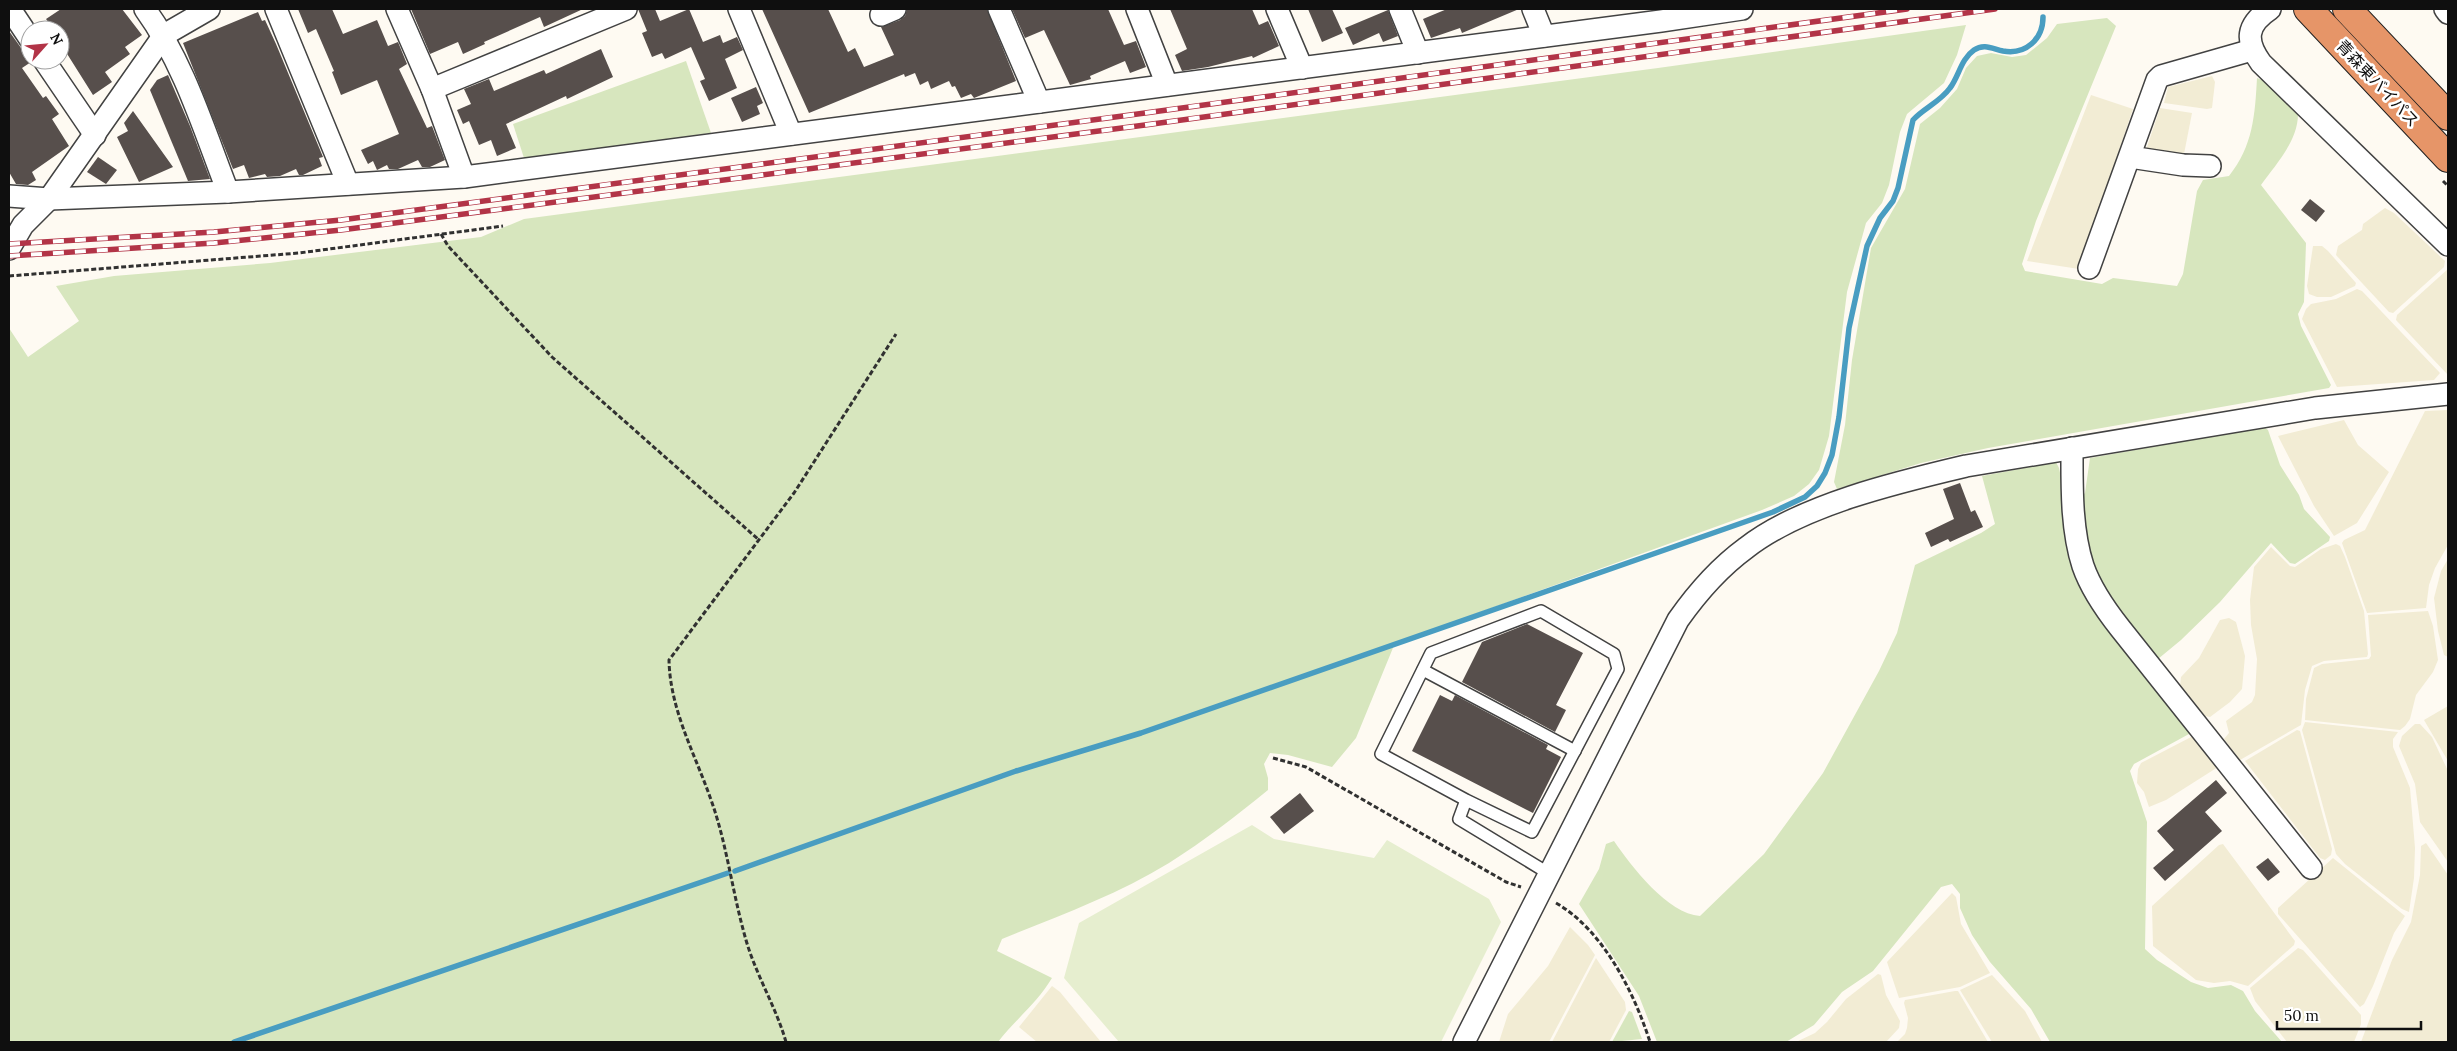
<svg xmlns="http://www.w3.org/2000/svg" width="2457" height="1051" viewBox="0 0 2457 1051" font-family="Lora,'Noto Sans JP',serif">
<rect width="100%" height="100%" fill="#fefaf2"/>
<g fill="#f2ecd4">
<path d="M2212 76 2215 82 2212 108 2207 109 2164 103 2168 87Z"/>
<path d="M2091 95 2133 109 2079 269 2027 261Z"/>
<path d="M2160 108 2192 113 2184 154 2146 150Z"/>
<path d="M2385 208 2394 213 2445 261 2444 267 2393 313 2389 312 2336 255 2338 246 2362 230 2363 224Z"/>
<path d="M2313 246H2322L2328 251 2356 283 2355 286 2331 297H2317L2309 294 2307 286Z"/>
<path d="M2448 269V375L2396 320 2397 315Z"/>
<path d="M2357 289 2362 291 2440 373 2434 380 2337 387 2302 319 2306 309 2311 304 2336 299Z"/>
<path d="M2448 410V545L2435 568 2429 585 2426 608 2367 613 2342 543 2344 540 2365 530 2425 411Z"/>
<path d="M2344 420 2358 445 2389 472 2357 523 2334 536 2314 506 2278 436Z"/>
<path d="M2336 544 2340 546 2345 557 2364 611 2368 654 2367 657 2324 661 2312 666 2305 690 2301 725 2240 760 2224 739 2229 733 2226 721 2252 702 2255 695 2257 659 2251 625 2250 600 2254 567 2271 547 2290 566 2295 567 2321 549Z"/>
<path d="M2448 559V657L2444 655 2438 631 2434 598 2441 571Z"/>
<path d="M2428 611 2433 626 2438 660 2433 672 2416 695 2410 719 2405 726 2400 730 2305 720 2306 699 2314 668 2322 664 2369 659 2371 656 2368 615Z"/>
<path d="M2229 618 2236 622 2245 656 2242 689 2230 702 2210 717 2205 716 2180 686 2181 677 2199 658 2220 620Z"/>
<path d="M2448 706V761L2424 720Z"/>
<path d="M2305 722 2398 732 2393 739V747L2410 788 2415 848 2414 878 2409 912 2402 909 2345 864 2336 854 2302 730Z"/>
<path d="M2415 724H2420L2432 737 2448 771V862L2420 822 2415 784 2399 746 2402 736Z"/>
<path d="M2297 730 2300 731 2332 849 2331 855 2325 860 2320 858 2245 761Z"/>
<path d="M2193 736 2218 767 2166 800 2149 807 2144 792 2137 783 2138 769 2141 763Z"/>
<path d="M2426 843 2448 875V1042H2361L2392 960 2411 922 2420 875 2421 846Z"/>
<path d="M2223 844 2295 941 2294 945 2248 986 2230 981 2214 983 2196 980 2153 946 2152 906 2219 845Z"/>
<path d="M2333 858 2405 916 2394 933 2373 986 2364 1004 2360 1007 2278 914V908Z"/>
<path d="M1952 893 1956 897 1961 924 1990 973 1960 987 1899 998 1887 962Z"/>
<path d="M1570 927 1588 945 1595 955 1549 1042H1499L1508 1014 1548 966Z"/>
<path d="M2298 948 2303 950 2361 1015V1024L2354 1042H2287L2255 1001 2250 988Z"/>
<path d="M1596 958 1625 1002 1626 1010 1609 1042H1552Z"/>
<path d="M1878 974 1881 975 1886 995 1900 1021 1899 1028 1886 1042H1796L1815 1033 1827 1022 1846 999Z"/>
<path d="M1992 975 2025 1011 2042 1042H1992L1960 990Z"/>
<path d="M1052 986 1060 992 1101 1042H1037L1019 1027Z"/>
<path d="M1955 991H1958L1988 1042H1897L1905 1034 1907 1028 1908 1018 1904 1003 1905 1000Z"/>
</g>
<g fill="#d7e6be">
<path d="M2107 18 2116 26 2036 221 2022 264 2025 271 2102 284 2113 278 2177 286 2183 274 2197 191 2203 180 2229 176C2253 146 2255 115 2257 78L2265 81 2298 114C2298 141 2276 164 2261 185L2306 243 2304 302 2298 314 2301 326 2331 385 2329 388 1988 448 1921 463 1837 489 1834 482 1845 425 1852 360 1871 248 1905 189 1920 124 1940 108 1957 89 1966 68 1977 56 1991 53 2012 57 2026 55 2047 38 2057 24Z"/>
<path d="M1966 25 1957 55 1944 83 1907 114 1900 132 1889 185 1882 203 1866 223 1847 292 1829 436 1819 470 1809 484 1794 496 1762 510 1395 643 1356 738 1332 767 1288 755 1270 753 1264 764 1268 778V790C1236 816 1204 841 1169 863 1117 895 1058 916 1002 939L997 951 1052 978C1037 1003 1015 1020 998 1042H9V328L28 357 79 321 56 286 114 276 270 263 481 237 524 219 1658 68Z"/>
<path d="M686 61 711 133 524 158 513 124Z"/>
<path d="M2264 427 2268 430 2280 465 2299 495 2304 509 2330 537 2329 541 2295 564 2290 563 2271 543 2220 602 2181 640 2158 659C2135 636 2115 611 2100 582 2087 558 2084 526 2079 499L2085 493 2090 458Z"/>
<path d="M2056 462 2059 468 2071 525 2073 548 2192 728 2189 734 2134 764 2130 771 2147 822 2145 949 2157 960 2191 982 2208 988 2231 985 2243 991 2255 1011 2282 1042H2050L2031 1009 1990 962 1972 935 1960 908V894L1952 884 1941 887 1873 971 1842 992 1814 1025 1786 1042H1657L1639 996 1579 904 1599 869 1606 844 1614 841C1631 866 1668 914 1700 916L1764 854 1823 773 1879 671 1897 633 1915 565 1981 533 1995 524 1982 476Z"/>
<path d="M1629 1011 1632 1012 1642 1039 1612 1042Z"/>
</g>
<path fill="#e6eecf" d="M1252 825 1274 839 1374 858 1387 840 1489 899 1501 922 1441 1042H1119L1064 978 1079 923Z"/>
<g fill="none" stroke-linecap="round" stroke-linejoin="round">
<g stroke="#499dc1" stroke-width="5.5">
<path d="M735 871 1016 771 1141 733 1716 532 1773 512 1805 497 1817 486 1825 473 1832 455 1839 417 1849 328 1867 246 1880 218 1893 201 1898 188 1913 120C1924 108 1940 102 1950 88 1959 76 1961 59 1974 50 1984 43 1993 49 2003 51 2026 55 2043 39 2043 17"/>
<path d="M234 1042 728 873"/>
</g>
</g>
<g fill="#574f4c">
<path d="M61 9H122L142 35 125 47 130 54 105 72 112 82 93 95 64 49 66 48 60 39V30H54L46 19Z"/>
<path d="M298 9H332L343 34 377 20 388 46 398 42 407 64 399 69 427 128 432 126 445 160 430 167H422L418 160 398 169H389L387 165 377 170 373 161 368 164 361 150 399 134 377 80 341 95 332 72 334 71 316 29 308 33Z"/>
<path d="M411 9H583L544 27 540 17 484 42 485 44 463 54 458 42 430 54Z"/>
<path d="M638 9H655L660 21 689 9 703 42 698 44 720 35 723 43 737 37 743 50 725 59 737 88 709 101 700 81 705 79 691 47 665 59 662 53 652 57 642 33 647 31Z"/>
<path d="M762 9H828L848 52 855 48 864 67 894 55 881 27 900 20 905 16 907 9H987L1016 81 974 98 971 94 961 98 955 86 952 87 949 81 931 89 928 81 920 85 915 73 905 77 904 74 809 113Z"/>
<path d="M1012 9H1108L1124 45 1136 41 1146 67 1130 73 1125 61 1090 76 1091 79 1070 85 1044 30 1025 38Z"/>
<path d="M1170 9H1252L1259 25 1268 21 1279 46 1253 58 1252 56 1208 67 1182 71 1175 55 1187 49Z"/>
<path d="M1308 9H1332L1343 33 1322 42Z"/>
<path d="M1447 9H1519L1462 33 1460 28 1431 38 1423 19Z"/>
<path d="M1388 10 1398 36 1383 42 1379 33 1353 45 1345 28Z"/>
<path d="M258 12 262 21 265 20 276 44 323 157 319 158 322 166 303 175H299L296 169 280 176 267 177 265 174 249 178 244 165 233 169 183 43Z"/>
<path d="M9 31 31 62 22 68 43 98 46 96 59 114 52 119 69 146 32 172 36 180 28 185 16 184 9 172Z"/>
<path d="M601 49 613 77 567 99 566 96 506 124 516 148 497 156 491 140 479 145 469 121 463 124 457 110 471 104 464 89 489 79 494 91 544 70 546 74Z"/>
<path d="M168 75 190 126 210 179 188 181 150 90 157 80Z"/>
<path d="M756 87 763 103 757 106 760 114 742 122 731 98Z"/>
<path d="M133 111 173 167 139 182 117 137 128 131 124 123Z"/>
<path d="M98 157 117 170 106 184 87 172Z"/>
<path d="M2310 199 2325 211 2316 222 2301 210Z"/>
<path d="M1960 483 1971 512 1975 510 1983 527 1950 542 1948 539 1931 547 1925 533 1954 519 1943 489Z"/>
<path d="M1527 624 1583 653 1556 705 1566 710 1555 732 1462 682 1482 642Z"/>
<path d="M1440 695 1452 701 1455 695 1548 745 1546 749 1561 757 1533 813 1412 751Z"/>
<path d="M2216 780 2227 793 2205 812 2222 831 2165 881 2153 868 2174 850 2157 831Z"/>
<path d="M1300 793 1314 811 1284 834 1270 817Z"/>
<path d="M2268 858 2280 872 2268 881 2256 867Z"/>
</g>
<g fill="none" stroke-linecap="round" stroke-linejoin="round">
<defs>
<g id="lane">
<path d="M1423 670 1575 751"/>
<path d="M1466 800 1532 832 1618 669 1614 654 1541 611 1431 653 1381 754 1466 800 1459 819 1548 873"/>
</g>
<g id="street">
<path d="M10 9 30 39"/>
<path d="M145 9C184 63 204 130 228 192"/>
<path d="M276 9 348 184"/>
<path d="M397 9 432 89 464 177"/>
<path d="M739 9 791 134"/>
<path d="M999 9 1039 102"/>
<path d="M1137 9 1167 85"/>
<path d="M1277 9 1302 68"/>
<path d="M1400 9 1418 53"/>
<path d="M1533 9 1544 36"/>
<path d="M2270 9C2246 25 2245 41 2261 63L2448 245"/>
<path d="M2445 9 2448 13"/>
<path d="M881 15 895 9"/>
<path d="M44 60 95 135"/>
<path d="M432 89 626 9"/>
<path d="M2130 157 2183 165 2210 166"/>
<path d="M9 196 49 199 228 192 464 177 1661 21 1742 9"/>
<path d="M9 249 23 225 49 199 164 35 209 9"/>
<path d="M2089 268 2157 80 2161 76 2252 50"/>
<path d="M2072 448C2072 486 2071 529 2083 566 2091 589 2105 609 2120 628L2311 868"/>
<path d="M1464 1042 1678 620C1697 593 1720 567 1746 548 1801 505 1898 482 1966 466L2315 408 2448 394"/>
</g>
<g id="highway">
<path d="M2308 9 2448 158"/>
<path d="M2347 9 2448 116"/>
</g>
</defs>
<use href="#lane" stroke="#424242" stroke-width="14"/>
<use href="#street" stroke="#424242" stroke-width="24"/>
<use href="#highway" stroke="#202020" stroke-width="30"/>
<g stroke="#313131" stroke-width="3" stroke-dasharray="5 2.5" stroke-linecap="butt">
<path d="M2443 181 2448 186"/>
<path d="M441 234 448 246 552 357 759 540"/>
<path d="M9 276 299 253 503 226"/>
<path d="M1273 758 1306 767 1506 882 1521 887"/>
<path d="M1556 903C1603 930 1634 992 1650 1042"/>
<path d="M786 1042C776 1007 756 975 746 940 732 892 727 843 710 797 694 752 670 709 669 660L794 493 896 334"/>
</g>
<use href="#lane" stroke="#fff" stroke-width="11"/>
<use href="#street" stroke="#fff" stroke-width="21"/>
<use href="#highway" stroke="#e69568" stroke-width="28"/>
<defs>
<g id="rail">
<path d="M9 244 214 232 341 220 1145 113 1907 9"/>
<path d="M9 256 214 243 341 230 1145 125 1995 9"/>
</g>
</defs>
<use href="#rail" stroke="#b23447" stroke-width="5.5"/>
<use href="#rail" stroke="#fff" stroke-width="4" stroke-dasharray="11" stroke-linecap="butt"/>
</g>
<g text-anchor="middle" stroke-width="5" stroke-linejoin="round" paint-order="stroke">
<g font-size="16" fill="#0f0f0f" stroke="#fff">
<text transform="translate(2378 83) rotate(47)" y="6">青森東バイパス</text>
</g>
</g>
<rect width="2457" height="1051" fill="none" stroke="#0f0f0f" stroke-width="20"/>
<g transform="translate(45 45) rotate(63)"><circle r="24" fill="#ffffff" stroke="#9f9f9f"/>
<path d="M0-4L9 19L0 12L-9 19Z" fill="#b23447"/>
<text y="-8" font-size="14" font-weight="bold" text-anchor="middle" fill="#0f0f0f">N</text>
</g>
<path d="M2277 1021v8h144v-8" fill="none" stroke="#0f0f0f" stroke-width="2.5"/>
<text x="2284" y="1021" font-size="15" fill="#0f0f0f" stroke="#ffffff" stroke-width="4" paint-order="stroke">50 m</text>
</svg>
